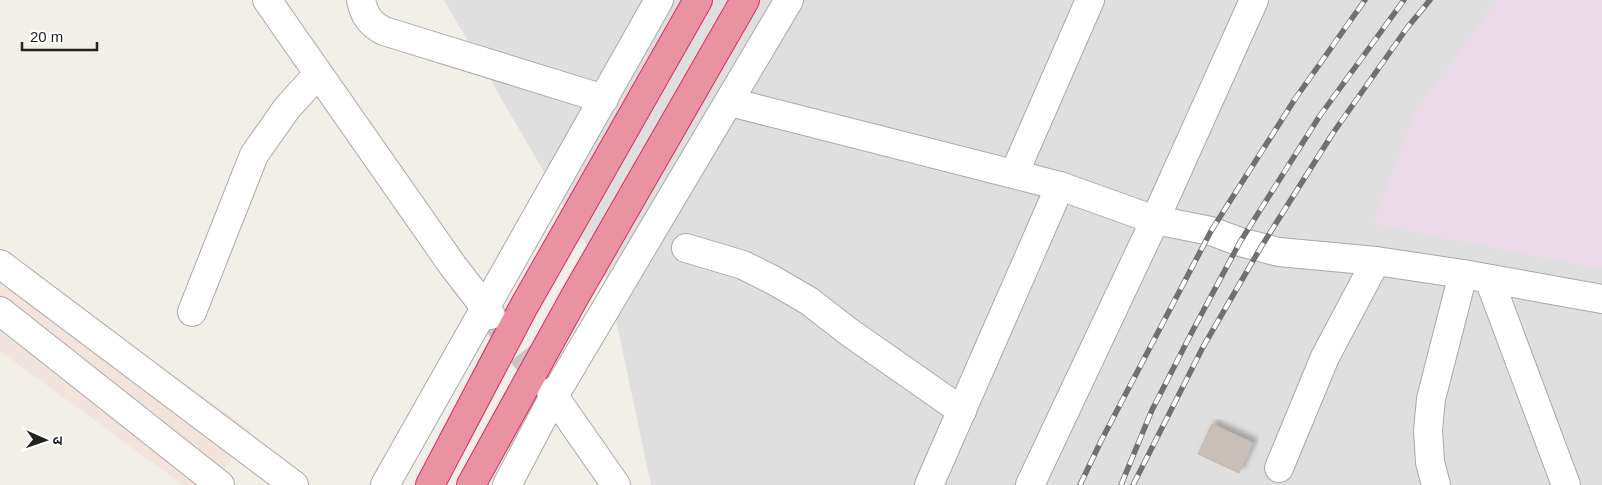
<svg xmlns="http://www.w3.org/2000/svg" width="1602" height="485" viewBox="0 0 1602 485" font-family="Arial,'Noto Sans Devanagari',sans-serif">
<defs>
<filter id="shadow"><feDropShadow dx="4.5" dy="-4.5" stdDeviation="2.5" flood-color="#0004"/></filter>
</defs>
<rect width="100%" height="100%" fill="#f2efe9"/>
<path fill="#e0dfdf" d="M444 0H1602V485H651L608 282Z"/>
<path fill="#ebdbe8" d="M1498 0H1602V269L1373 224 1415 112Z"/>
<path fill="#f3e3dd" d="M0 253 250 430 215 485H183L0 351Z"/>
<path fill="#c7bfb8" stroke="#c4b6ab" filter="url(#shadow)" d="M1212 424 1253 443 1239 473 1198 454Z"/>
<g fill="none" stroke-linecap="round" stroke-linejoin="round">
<path stroke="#c8c6c1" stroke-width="28" stroke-dasharray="28 14" stroke-linecap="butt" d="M495 320 549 388"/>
<defs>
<g id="minor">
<path d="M267 0 453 266 491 315"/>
<path d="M361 0C364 15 370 24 384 31L604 99"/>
<path d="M730 102 1060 186 1155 220 1211 231 1240 242 1279 252 1376 261 1463 274 1602 299"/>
<path d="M1014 174 1090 0"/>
<path d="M686 248 743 265 773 280 809 301 849 332 962 411"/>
<path d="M0 264 294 485"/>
<path d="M1489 279 1566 485"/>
<path d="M0 311 220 485"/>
<path d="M192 312 254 155 287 108 318 74"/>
<path d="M551 392 616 485"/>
<path d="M1279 468 1325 357 1376 261"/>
<path d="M385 485 659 0"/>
<path d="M507 485 554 396 789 0"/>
<path d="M929 485 1060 186"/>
<path d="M1030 485 1155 220 1254 0"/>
<path d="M1436 485 1430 462 1428 430 1431 399 1463 274"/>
</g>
<g id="highway">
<path d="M430 485 523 308 698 0"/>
<path d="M471 485 574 298 745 0"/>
</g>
</defs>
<use href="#minor" stroke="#a9a9a9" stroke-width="30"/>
<use href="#highway" stroke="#dc2a67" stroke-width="30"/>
<use href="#minor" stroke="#fff" stroke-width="28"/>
<use href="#highway" stroke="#e892a2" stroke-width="28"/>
<defs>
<g id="rail">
<path d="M1080 485 1101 441 1211 231 1295 99 1365 0"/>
<path d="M1121 485 1152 410 1193 330 1240 242 1319 117 1404 0"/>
<path d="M1133 485 1203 347 1261 247 1333 133 1407 28 1430 0"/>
</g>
</defs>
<use href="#rail" stroke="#707070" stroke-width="5.5"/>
<use href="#rail" stroke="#fff" stroke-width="4" stroke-dasharray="11" stroke-linecap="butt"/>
</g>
<g transform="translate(45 440) rotate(92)" stroke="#ffffff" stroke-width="4" paint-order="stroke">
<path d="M0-4L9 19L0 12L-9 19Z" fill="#222222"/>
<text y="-8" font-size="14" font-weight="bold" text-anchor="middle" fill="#222222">उ</text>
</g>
<path d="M22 42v8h75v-8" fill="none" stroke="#222222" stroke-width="2.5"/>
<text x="30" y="42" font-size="15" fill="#222222" stroke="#ffffff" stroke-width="4" paint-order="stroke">20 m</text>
</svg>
